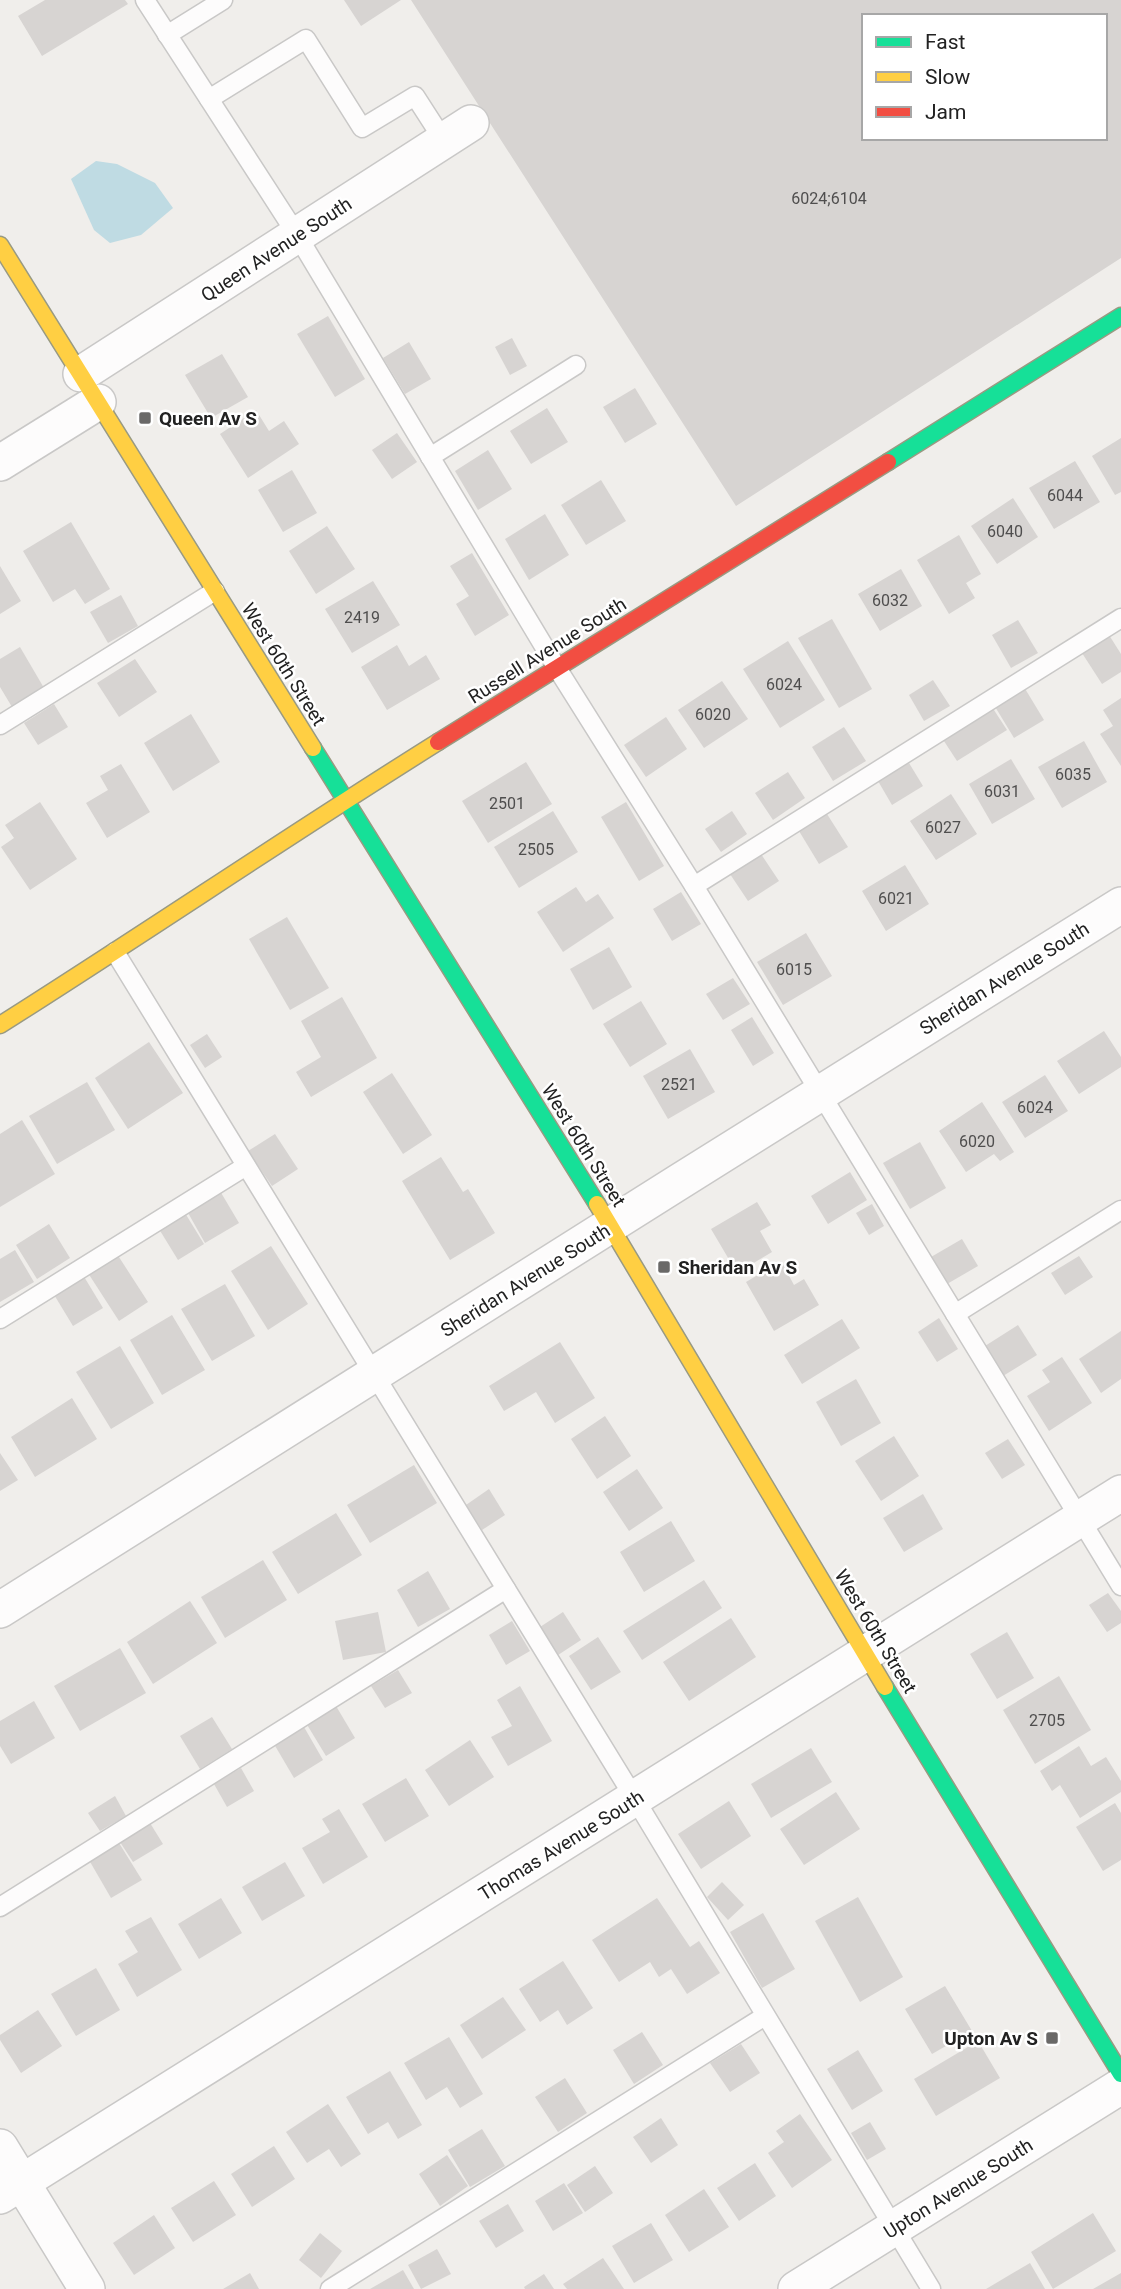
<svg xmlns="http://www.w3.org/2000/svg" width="1121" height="2289" viewBox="0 0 1121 2289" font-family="Roboto,sans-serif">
<rect width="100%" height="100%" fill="#f0eeeb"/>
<path fill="#bfdbe3" d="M96 161 117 164 155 183 173 208 141 235 110 243 94 230 71 179Z"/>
<g fill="#d7d4d2" fill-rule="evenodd">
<path d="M45 0H125L128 4 42 56 18 16Z"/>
<path d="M344 0H401L361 26Z"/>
<path d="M411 0H1121V258L736 506ZM864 16H1105V138H864Z"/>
<path d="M328 316 365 379 335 397 297 334Z"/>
<path d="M512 338 527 366 510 375 495 347Z"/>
<path d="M409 342 431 379 405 394 383 358Z"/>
<path d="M222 354 248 397 211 418 185 375Z"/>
<path d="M635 388 657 424 625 443 603 407Z"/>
<path d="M547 408 568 442 531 464 510 431Z"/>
<path d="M256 410 269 431 284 421 299 444 248 478 220 434Z"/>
<path d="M397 433 417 462 392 479 372 450Z"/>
<path d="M1121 438V492L1115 495 1092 456Z"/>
<path d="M488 450 512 489 478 510 455 471Z"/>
<path d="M1075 461 1100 502 1054 529 1029 488Z"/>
<path d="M292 470 317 513 283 532 258 490Z"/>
<path d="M601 480 626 521 586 545 561 505Z"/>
<path d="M1013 498 1038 537 997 564 971 526Z"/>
<path d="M545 514 569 555 529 580 505 539Z"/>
<path d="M71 522 110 589 85 604 75 589 53 602 23 551Z"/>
<path d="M327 526 355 569 316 594 289 551Z"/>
<path d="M959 535 981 574 966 583 975 598 949 614 917 560Z"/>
<path d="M472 553 509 615 475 636 456 604 469 596 450 566Z"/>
<path d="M0 566 21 601 0 614Z"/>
<path d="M901 569 922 606 880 631 858 594Z"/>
<path d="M373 581 400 625 352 653 325 609Z"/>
<path d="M121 595 138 626 108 643 90 612Z"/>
<path d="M832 619 872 689 839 708 798 638Z"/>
<path d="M1018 620 1038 653 1011 668 992 635Z"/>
<path d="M1109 635 1121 654V672L1102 684 1082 653Z"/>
<path d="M788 641 825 700 780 728 743 669Z"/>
<path d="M397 645 409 666 426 655 440 679 387 710 361 667Z"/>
<path d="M20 647 44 688 12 707 0 687V659Z"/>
<path d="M135 659 157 692 119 717 97 683Z"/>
<path d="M933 680 950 706 924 721 909 695Z"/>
<path d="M722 681 748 719 704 748 678 710Z"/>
<path d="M1024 687 1044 720 1014 738 994 705Z"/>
<path d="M1121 698V766L1100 734 1113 726 1103 710Z"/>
<path d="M54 704 68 727 38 745 24 723Z"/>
<path d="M992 707 1007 730 957 761 942 738Z"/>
<path d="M191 714 220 762 173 791 144 743Z"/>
<path d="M666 717 687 749 646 777 624 745Z"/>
<path d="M844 727 866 761 833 781 812 747Z"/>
<path d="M1084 741 1107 782 1062 808 1038 767Z"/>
<path d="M1011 759 1035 799 992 824 969 784Z"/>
<path d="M526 762 552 804 488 843 462 801Z"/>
<path d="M909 763 923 786 892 805 878 781Z"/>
<path d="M121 764 150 812 107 838 86 803 108 790 100 776Z"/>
<path d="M788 772 805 798 773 820 755 793Z"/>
<path d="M951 794 977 834 936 860 910 821Z"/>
<path d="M40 802 77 859 30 890 1 847 14 838 5 825Z"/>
<path d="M626 802 664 866 639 881 601 817Z"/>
<path d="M553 811 578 852 519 888 494 847Z"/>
<path d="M732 811 747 834 721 852 705 829Z"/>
<path d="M827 814 848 847 819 864 799 831Z"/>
<path d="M761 854 779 881 748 901 730 874Z"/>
<path d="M905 865 929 904 886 931 862 891Z"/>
<path d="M576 887 586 902 598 894 614 918 563 952 537 912Z"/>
<path d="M681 892 701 924 672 941 653 909Z"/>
<path d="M287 917 329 988 290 1010 249 939Z"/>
<path d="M806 933 832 976 783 1005 757 962Z"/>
<path d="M609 947 632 987 593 1010 570 969Z"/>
<path d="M733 978 750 1004 723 1020 706 994Z"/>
<path d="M342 997 377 1058 311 1097 296 1072 321 1057 301 1021Z"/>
<path d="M641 1001 667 1044 630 1067 603 1024Z"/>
<path d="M752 1017 774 1053 753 1066 731 1030Z"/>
<path d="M1104 1031 1121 1057V1067L1079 1094 1057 1061Z"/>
<path d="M207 1034 222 1057 205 1068 190 1045Z"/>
<path d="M149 1042 183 1093 128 1129 95 1078Z"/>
<path d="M690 1049 715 1092 668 1119 643 1076Z"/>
<path d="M392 1073 432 1135 403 1154 363 1092Z"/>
<path d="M1045 1075 1068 1111 1025 1138 1002 1102Z"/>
<path d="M87 1082 115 1130 57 1164 29 1116Z"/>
<path d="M982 1102 1014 1152 1000 1161 994 1154 966 1172 939 1131Z"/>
<path d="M22 1120 55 1174 0 1207V1134Z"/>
<path d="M275 1134 298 1169 272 1186 248 1151Z"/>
<path d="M920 1142 946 1188 910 1209 883 1163Z"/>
<path d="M441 1157 463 1192 468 1189 495 1233 450 1260 402 1181Z"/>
<path d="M850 1172 867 1200 828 1224 811 1196Z"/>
<path d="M220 1191 239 1223 205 1243 187 1211Z"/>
<path d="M757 1202 771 1225 760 1231 772 1252 737 1273 711 1229Z"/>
<path d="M872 1204 884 1226 869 1235 856 1213Z"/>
<path d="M185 1213 204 1244 178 1260 159 1229Z"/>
<path d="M49 1224 70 1258 37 1279 16 1245Z"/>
<path d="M962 1239 978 1266 947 1284 931 1257Z"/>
<path d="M271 1246 308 1304 268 1330 231 1271Z"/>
<path d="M15 1250 34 1282 0 1302V1259Z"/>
<path d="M117 1254 148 1302 119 1321 88 1273Z"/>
<path d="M1079 1256 1093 1277 1065 1295 1051 1273Z"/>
<path d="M781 1261 794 1285 804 1279 819 1305 774 1331 746 1282Z"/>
<path d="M83 1275 103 1308 73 1326 53 1293Z"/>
<path d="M225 1284 255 1336 212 1361 181 1309Z"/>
<path d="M172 1315 205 1370 162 1395 130 1340Z"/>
<path d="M939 1318 958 1349 937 1362 918 1332Z"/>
<path d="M842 1319 860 1348 802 1384 784 1355Z"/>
<path d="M1018 1325 1037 1355 1003 1376 985 1346Z"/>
<path d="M1121 1331V1379L1101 1393 1079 1359Z"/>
<path d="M560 1342 595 1398 555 1423 536 1392 504 1411 489 1386Z"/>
<path d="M120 1346 154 1403 111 1429 76 1372Z"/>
<path d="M1062 1357 1092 1403 1049 1431 1027 1396 1050 1382 1042 1370Z"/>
<path d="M856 1379 881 1423 841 1446 816 1402Z"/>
<path d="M72 1398 97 1439 35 1477 11 1437Z"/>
<path d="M605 1416 631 1456 597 1479 571 1439Z"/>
<path d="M894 1436 919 1476 881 1501 855 1461Z"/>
<path d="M1008 1439 1025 1465 1002 1479 985 1453Z"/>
<path d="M0 1453 18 1480 0 1491Z"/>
<path d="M414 1465 437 1503 370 1543 347 1505Z"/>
<path d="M637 1469 663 1508 629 1531 603 1492Z"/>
<path d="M489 1489 505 1515 482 1530 466 1505Z"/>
<path d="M923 1494 943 1529 904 1552 883 1518Z"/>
<path d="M336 1513 362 1555 298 1594 272 1552Z"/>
<path d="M671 1521 695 1561 644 1592 620 1552Z"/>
<path d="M263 1560 287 1600 225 1638 201 1597Z"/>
<path d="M428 1571 450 1609 418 1627 397 1590Z"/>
<path d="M704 1580 722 1608 642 1660 623 1631Z"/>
<path d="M1108 1593 1121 1611V1623L1107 1632 1089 1605Z"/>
<path d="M190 1601 217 1643 153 1684 127 1642Z"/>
<path d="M378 1612 386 1652 343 1660 335 1621Z"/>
<path d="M563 1612 581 1640 558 1655 540 1627Z"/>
<path d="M731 1618 756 1657 689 1701 663 1662Z"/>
<path d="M512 1621 530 1651 506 1665 489 1635Z"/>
<path d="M1007 1632 1034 1678 997 1699 970 1654Z"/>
<path d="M598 1637 621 1672 591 1690 569 1656Z"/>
<path d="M120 1648 146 1693 80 1731 54 1686Z"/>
<path d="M398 1670 412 1693 385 1708 371 1686Z"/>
<path d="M1059 1676 1091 1730 1035 1764 1003 1710Z"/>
<path d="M520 1686 552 1741 508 1766 491 1737 512 1726 497 1700Z"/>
<path d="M34 1701 55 1738 11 1764 0 1746V1721Z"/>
<path d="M336 1706 355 1738 326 1756 306 1723Z"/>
<path d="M212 1717 232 1749 200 1769 180 1736Z"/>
<path d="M304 1727 323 1760 294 1778 274 1744Z"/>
<path d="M470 1740 494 1777 449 1806 425 1770Z"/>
<path d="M1079 1746 1091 1766 1106 1757 1121 1781V1792L1080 1818 1060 1785 1052 1791 1040 1771Z"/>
<path d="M811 1748 832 1782 771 1818 751 1784Z"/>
<path d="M241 1768 254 1791 227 1807 214 1784Z"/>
<path d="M406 1778 429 1816 385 1842 362 1804Z"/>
<path d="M836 1792 860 1829 804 1865 780 1829Z"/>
<path d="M115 1796 126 1816 100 1831 88 1813Z"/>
<path d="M729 1801 751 1836 701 1869 678 1834Z"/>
<path d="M1115 1803 1121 1813V1860L1103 1871 1076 1827Z"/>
<path d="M339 1809 368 1857 323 1884 302 1848 330 1832 322 1819Z"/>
<path d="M150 1823 163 1844 133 1862 120 1842Z"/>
<path d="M119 1843 142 1880 111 1898 89 1860Z"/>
<path d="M285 1862 305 1896 262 1921 242 1887Z"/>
<path d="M722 1882 744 1905 728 1920 707 1897Z"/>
<path d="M858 1897 903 1977 860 2002 815 1921Z"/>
<path d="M221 1898 242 1933 199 1959 178 1924Z"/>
<path d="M657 1898 690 1947 699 1941 720 1973 687 1994 671 1969 659 1977 650 1962 619 1982 592 1940Z"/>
<path d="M763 1913 795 1969 762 1988 730 1932Z"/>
<path d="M151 1917 182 1970 137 1997 118 1964 138 1952 125 1931Z"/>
<path d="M563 1961 593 2008 567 2025 558 2010 540 2022 519 1989Z"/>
<path d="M96 1968 120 2010 76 2036 51 1994Z"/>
<path d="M945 1986 972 2031 932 2054 905 2009Z"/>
<path d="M503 1997 526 2030 482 2059 460 2025Z"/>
<path d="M38 2010 62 2046 21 2073 0 2040V2035Z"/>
<path d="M642 2032 663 2065 634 2084 613 2050Z"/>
<path d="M449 2037 483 2094 460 2108 447 2087 426 2100 404 2063Z"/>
<path d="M978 2041 1000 2078 936 2116 914 2079Z"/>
<path d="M741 2044 760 2073 730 2092 710 2063Z"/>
<path d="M858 2050 883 2091 852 2110 827 2069Z"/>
<path d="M390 2071 422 2125 398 2139 388 2122 368 2134 346 2097Z"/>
<path d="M565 2078 587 2113 558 2132 535 2097Z"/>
<path d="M328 2104 361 2154 341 2167 329 2149 307 2163 286 2132Z"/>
<path d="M800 2114 832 2160 792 2188 768 2153 784 2142 776 2131Z"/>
<path d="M661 2118 678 2145 651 2163 633 2137Z"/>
<path d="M870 2122 886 2149 867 2160 851 2133Z"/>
<path d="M482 2129 505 2166 470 2187 448 2150Z"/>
<path d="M274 2146 295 2179 252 2207 231 2174Z"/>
<path d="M447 2155 468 2186 440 2206 419 2174Z"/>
<path d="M755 2163 776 2196 739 2221 717 2188Z"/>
<path d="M595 2166 613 2193 585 2212 567 2185Z"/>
<path d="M214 2181 236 2215 193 2242 171 2208Z"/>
<path d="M564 2183 583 2213 553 2231 535 2201Z"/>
<path d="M704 2189 729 2227 689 2252 665 2215Z"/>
<path d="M508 2204 524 2231 496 2248 479 2221Z"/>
<path d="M1093 2213 1116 2251 1053 2289 1031 2252Z"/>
<path d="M154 2215 175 2248 134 2275 113 2243Z"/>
<path d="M651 2223 673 2260 634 2283 612 2246Z"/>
<path d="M320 2233 342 2251 321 2278 299 2260Z"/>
<path d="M437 2249 451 2274 421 2289 408 2265Z"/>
<path d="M603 2258 624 2289H567L563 2284Z"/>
<path d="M1030 2263 1045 2289H986Z"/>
<path d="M403 2270 414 2289H370Z"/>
<path d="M250 2273 259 2289H223Z"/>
<path d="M1121 2273V2289H1093Z"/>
<path d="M544 2274 554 2289H525L524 2287Z"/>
</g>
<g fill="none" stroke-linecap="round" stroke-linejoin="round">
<defs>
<g id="lane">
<path d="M145 0 297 235 557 668 694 886 1121 1586"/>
<path d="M167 35 223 0"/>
<path d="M209 99 306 39 362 128 415 96 444 141"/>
<path d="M430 457 576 365"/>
<path d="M0 725 215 591"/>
<path d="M694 886 1121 618"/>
<path d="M115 952 635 1799 931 2289"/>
<path d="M955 1314 1121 1210"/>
<path d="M0 1319 246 1166"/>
<path d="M0 1907 506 1589"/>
<path d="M330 2289 765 2016"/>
</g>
<g id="street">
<path d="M81 374 471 123"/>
<path d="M0 463 98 402"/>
<path d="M0 1610C374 1375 746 1138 1121 905"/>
<path d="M0 2147 87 2289"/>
<path d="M0 2196 1121 1493"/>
<path d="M796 2289 1121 2086"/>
</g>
<g id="fast">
<path d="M888 462 1121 316"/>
<path d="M313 748 597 1204"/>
<path d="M885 1687 1121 2074"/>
</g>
<g id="slow">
<path d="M0 245 313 748"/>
<path d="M0 1025C147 932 291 834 438 742"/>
<path d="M597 1204 885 1687"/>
</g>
<path id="jam" d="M438 742 888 462"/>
</defs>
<use href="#lane" stroke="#c9c8c7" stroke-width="21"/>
<use href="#street" stroke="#c9c8c7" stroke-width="38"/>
<use href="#fast" stroke="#999a82" stroke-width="19"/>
<use href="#slow" stroke="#999a82" stroke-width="19"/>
<use href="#jam" stroke="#999a82" stroke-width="19"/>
<use href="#lane" stroke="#fdfcfc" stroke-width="18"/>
<use href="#street" stroke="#fdfcfc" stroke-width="35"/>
<use href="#fast" stroke="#16e098" stroke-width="16"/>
<use href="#slow" stroke="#ffcf43" stroke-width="16"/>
<use href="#jam" stroke="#f24e42" stroke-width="16"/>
</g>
<g fill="#6a6968" stroke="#fff" stroke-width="2.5">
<rect x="138" y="411" width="14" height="14" rx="3.5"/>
<rect x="657" y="1260" width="14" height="14" rx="3.5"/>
<rect x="1045" y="2031" width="14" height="14" rx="3.5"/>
</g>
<g text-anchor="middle" stroke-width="5" stroke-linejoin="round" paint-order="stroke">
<g font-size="16" fill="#4f4e4e">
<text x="829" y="204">6024;6104</text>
<text x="1065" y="501">6044</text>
<text x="1005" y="537">6040</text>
<text x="890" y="606">6032</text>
<text x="362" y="623">2419</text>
<text x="784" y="690">6024</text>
<text x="713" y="720">6020</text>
<text x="1073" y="780">6035</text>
<text x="1002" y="797">6031</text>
<text x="507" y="809">2501</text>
<text x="943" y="833">6027</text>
<text x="536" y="855">2505</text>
<text x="896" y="904">6021</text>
<text x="794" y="975">6015</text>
<text x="679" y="1090">2521</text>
<text x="1035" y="1113">6024</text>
<text x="977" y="1147">6020</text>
<text x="1047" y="1726">2705</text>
</g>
<g font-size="19" fill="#222" stroke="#fff">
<text transform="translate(276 249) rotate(-33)" y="7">Queen Avenue South</text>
<text transform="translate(547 650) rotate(-32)" y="7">Russell Avenue South</text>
<text transform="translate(284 664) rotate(58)" y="7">West 60th Street</text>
<text transform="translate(1004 978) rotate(-32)" y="7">Sheridan Avenue South</text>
<text transform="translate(584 1145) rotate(58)" y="7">West 60th Street</text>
<text transform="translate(525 1280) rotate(-32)" y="7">Sheridan Avenue South</text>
<text transform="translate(876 1631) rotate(59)" y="7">West 60th Street</text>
<text transform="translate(561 1845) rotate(-32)" y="7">Thomas Avenue South</text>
<text transform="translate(958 2188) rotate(-32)" y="7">Upton Avenue South</text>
</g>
<g font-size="19" font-weight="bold" fill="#222" stroke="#fff" text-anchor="start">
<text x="159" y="425">Queen Av S</text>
<text x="678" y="1274">Sheridan Av S</text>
<text x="1038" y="2045" text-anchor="end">Upton Av S</text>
</g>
</g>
<rect x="862" y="14" width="245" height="126" fill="#ffffff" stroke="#a7a7a7" stroke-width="2"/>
<rect x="876" y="37" width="35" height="10" fill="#16e098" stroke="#a7a7a7" stroke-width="2"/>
<text x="925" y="49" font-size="21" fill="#222222">Fast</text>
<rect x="876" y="72" width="35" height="10" fill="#ffcf43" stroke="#a7a7a7" stroke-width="2"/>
<text x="925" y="84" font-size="21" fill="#222222">Slow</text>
<rect x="876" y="107" width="35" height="10" fill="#f24e42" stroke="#a7a7a7" stroke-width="2"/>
<text x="925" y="119" font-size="21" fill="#222222">Jam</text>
</svg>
